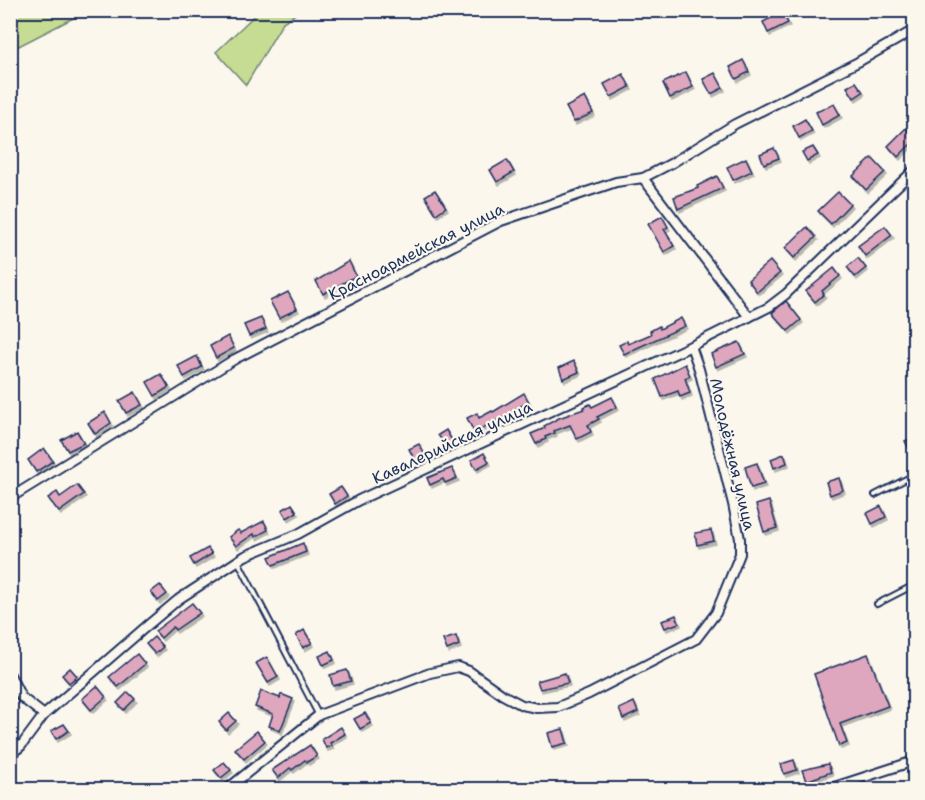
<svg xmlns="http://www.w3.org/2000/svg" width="925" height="800" viewBox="0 0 925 800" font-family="'Shantell Sans',sans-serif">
<defs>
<filter id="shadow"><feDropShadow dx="2" dy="3" stdDeviation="0" flood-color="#0004"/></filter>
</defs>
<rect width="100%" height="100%" fill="#fbf7ec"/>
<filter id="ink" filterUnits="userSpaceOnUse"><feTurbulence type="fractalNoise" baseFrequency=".0167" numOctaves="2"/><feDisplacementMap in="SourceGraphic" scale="12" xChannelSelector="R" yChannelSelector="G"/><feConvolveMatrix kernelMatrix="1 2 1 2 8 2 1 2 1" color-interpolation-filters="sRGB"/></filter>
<g filter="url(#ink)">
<g fill="#c6dc92" stroke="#708678" stroke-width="1.5">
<path d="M11 10H87V11L11 50Z"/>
<path d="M259 11H300L283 22 246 85 216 52Z"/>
</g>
<g fill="#dea7bd" stroke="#1b2f5e" stroke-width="1.5" filter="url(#shadow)">
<path d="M782 12 788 23 768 33 763 22Z"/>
<path d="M743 60 749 72 736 79 730 67Z"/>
<path d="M686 72 693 87 670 98 663 83Z"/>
<path d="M715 73 723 88 711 94 703 79Z"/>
<path d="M623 74 630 87 611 97 604 84Z"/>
<path d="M856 82 863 92 854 98 847 87Z"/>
<path d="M585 97 593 113 574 122 566 107Z"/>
<path d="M834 104 840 115 822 125 816 112Z"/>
<path d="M805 119 812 131 799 138 793 126Z"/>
<path d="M906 128 915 136V140L898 157 888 146Z"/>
<path d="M813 147 818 155 807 161 802 152Z"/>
<path d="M774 148 779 158 764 164 760 154Z"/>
<path d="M746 158 752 171 733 180 727 167Z"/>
<path d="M872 158 885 172 866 190 853 176Z"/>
<path d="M507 160 514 172 497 182 490 170Z"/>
<path d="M717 176 723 188 678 209 674 197 698 188 697 186Z"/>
<path d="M435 190 446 207 436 214 425 196Z"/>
<path d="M838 192 850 204 831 224 818 211Z"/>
<path d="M662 216 668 227 664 229 674 246 664 252 648 224Z"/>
<path d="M885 226 892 235 865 256 858 246Z"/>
<path d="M807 227 816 237 794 258 785 248Z"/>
<path d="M858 258 866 268 855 277 847 267Z"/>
<path d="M349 261 356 276 323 294 316 281Z"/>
<path d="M770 261 780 273 757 292 748 280Z"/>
<path d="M834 268 840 276 822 291 824 294 815 302 806 291Z"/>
<path d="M288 292 297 309 279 318 270 301Z"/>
<path d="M786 301 801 320 788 331 772 313Z"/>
<path d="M261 318 266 329 249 336 244 325Z"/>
<path d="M681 318 685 326 624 354 619 345 627 341 628 344 651 334 650 331 659 326 660 329Z"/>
<path d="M228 336 234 348 216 358 210 346Z"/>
<path d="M739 342 745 354 716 367 711 354Z"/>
<path d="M197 356 202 367 184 377 178 366Z"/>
<path d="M574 361 579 372 563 379 559 368Z"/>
<path d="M685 364 690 376 685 378 690 393 680 397 678 391 662 397 655 379Z"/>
<path d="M161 374 169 387 155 396 147 382Z"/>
<path d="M135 392 142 405 126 413 119 401Z"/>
<path d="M524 393 529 402 515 409 516 411 505 417 474 432 467 418 477 413 479 418 492 411 493 412Z"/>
<path d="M612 397 617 407 597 417 599 419 588 425 591 432 577 439 570 425 554 431 555 433 545 437 546 439 536 444 531 434 545 428 544 426 559 418 584 409V407L590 404 592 407Z"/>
<path d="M105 412 111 423 95 434 88 423Z"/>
<path d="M446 430 453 442 446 446 438 435Z"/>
<path d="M77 431 84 443 68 451 61 440Z"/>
<path d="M915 437V461L905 441Z"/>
<path d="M419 444 425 455 415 460 409 449Z"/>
<path d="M44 448 53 461 36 472 28 460Z"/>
<path d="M484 453 489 462 476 469 471 460Z"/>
<path d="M784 454 787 463 774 468 771 459Z"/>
<path d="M757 463 764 484 751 488 745 467Z"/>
<path d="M452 468 457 478 445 483 443 479 430 485 427 478Z"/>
<path d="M839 478 843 490 830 495 826 482Z"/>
<path d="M77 485 84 494 59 512 48 498 57 492 60 497Z"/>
<path d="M341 487 347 496 335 504 329 494Z"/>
<path d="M769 501 777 528 764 532 756 505Z"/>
<path d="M292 504 297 512 287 518 282 510Z"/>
<path d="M881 506 886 517 872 524 867 513Z"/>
<path d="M264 521 268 530 255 537 254 534 236 546 229 537 238 530 241 533Z"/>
<path d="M711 530 714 541 697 545 695 533Z"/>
<path d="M303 543 306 552 273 565 269 557Z"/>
<path d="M208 548 212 554 194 565 190 558Z"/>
<path d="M160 585 167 594 158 601 151 592Z"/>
<path d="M192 603 200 613 175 630 173 627 161 638 155 631Z"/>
<path d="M676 615 679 623 665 628 662 621Z"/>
<path d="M304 630 312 643 303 648 296 635Z"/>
<path d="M456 636 459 645 447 650 443 640Z"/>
<path d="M154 637 163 647 155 654 146 644Z"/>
<path d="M330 651 334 660 323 665 319 656Z"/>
<path d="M137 654 145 664 118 687 109 677Z"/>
<path d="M868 654 888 706 840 724 847 743 839 746 814 674Z"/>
<path d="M267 657 278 677 268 683 256 663Z"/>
<path d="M70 668 77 676 69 683 62 675Z"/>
<path d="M347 670 351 681 333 686 330 675Z"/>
<path d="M565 673 568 683 540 689 537 681Z"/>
<path d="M97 686 106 697 91 710 82 699Z"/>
<path d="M261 691 280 698 281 694 293 699 280 731 269 726 273 714 255 707Z"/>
<path d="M128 692 135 699 124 710 117 703Z"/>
<path d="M634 702 638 712 623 719 619 709Z"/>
<path d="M229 713 236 721 226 730 219 722Z"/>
<path d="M365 713 371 723 360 729 354 719Z"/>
<path d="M64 724 69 731 56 739 51 731Z"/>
<path d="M341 727 345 734 330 743 332 746 326 748 322 739Z"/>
<path d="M563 729 567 743 552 747 548 733Z"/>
<path d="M257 731 265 741 244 759 235 749Z"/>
<path d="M310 745 317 756 307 762 305 760 292 770 290 768 278 778 272 770Z"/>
<path d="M794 760 797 770 784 774 781 764Z"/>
<path d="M224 762 231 770 221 778 214 770Z"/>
<path d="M828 764 831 772 806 781 802 770Z"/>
</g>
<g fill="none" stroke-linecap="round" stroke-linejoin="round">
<defs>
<g id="service">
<path d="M875 495 914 475"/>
<path d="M238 561 318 714"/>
<path d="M877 604 914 585"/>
</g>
<g id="minor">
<path d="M643 178 749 317"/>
<path d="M10 498 235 359 501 221 616 182 643 178 672 163 735 124 858 62 914 30"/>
<path d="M10 675 21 697 44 715"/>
<path d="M10 755 21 746 44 715 148 625 179 599 245 556 298 534 359 500 691 346 769 307 786 294 914 170"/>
<path d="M226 790 319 715 430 673 458 667 469 671 503 695 522 705 537 708 558 707 589 694 696 639 716 613 740 554V539L733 504 699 369 691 346"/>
<path d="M825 790 914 761"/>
</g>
</defs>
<use href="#service" stroke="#1b2f5e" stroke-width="8"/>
<use href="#minor" stroke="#1b2f5e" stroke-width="12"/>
<use href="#service" stroke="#fbf7ec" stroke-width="4"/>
<use href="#minor" stroke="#fbf7ec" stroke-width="8"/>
</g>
</g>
<g text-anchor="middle" stroke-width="4.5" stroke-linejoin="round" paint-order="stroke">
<g font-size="16" fill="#1b2f5e" stroke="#fbf7ec">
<text transform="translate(416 251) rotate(-27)" y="6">Красноармейская улица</text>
<text transform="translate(452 442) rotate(-25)" y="6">Кавалерийская улица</text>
<text transform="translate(733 454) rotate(77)" y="6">Молодёжная улица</text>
</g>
</g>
<rect width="925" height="800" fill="none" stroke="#fbf7ec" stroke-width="36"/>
<rect x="18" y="18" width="889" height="764" fill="none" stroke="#1b2f5e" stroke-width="2" filter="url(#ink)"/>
</svg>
